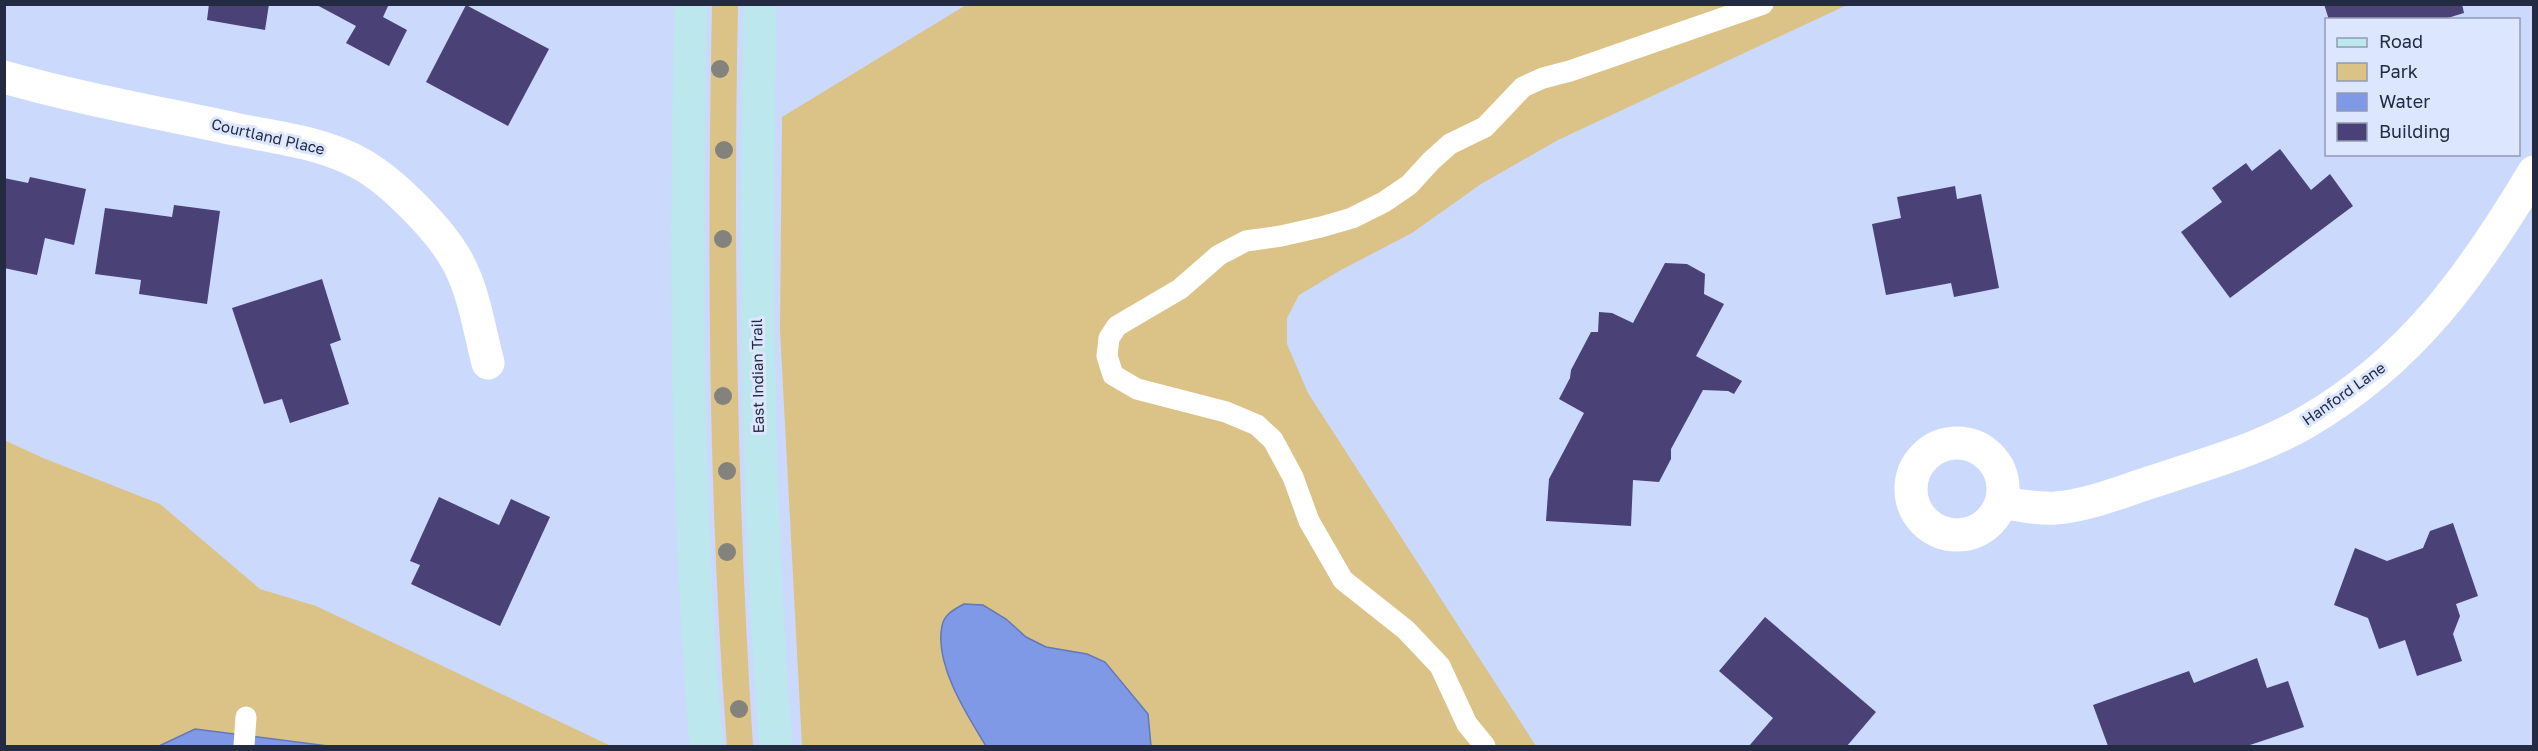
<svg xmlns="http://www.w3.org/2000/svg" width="2538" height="751" viewBox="0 0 2538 751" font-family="'Golos Text',sans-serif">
<rect width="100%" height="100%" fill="#cbd9fd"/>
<g fill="#dbc387">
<path d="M712 5H738C733 252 737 499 753 746H727C708 500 707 252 712 5Z"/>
<path d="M966 5H1847L1558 140 1481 184 1412 233 1341 270 1299 295 1287 318V344L1308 393 1536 746H802L780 330 782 117Z"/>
<path d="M4 440 43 458 160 504 260 589 316 606 611 746H5Z"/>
</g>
<g fill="#7f99e6" stroke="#6378b5" stroke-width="1.5">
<path d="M964 604 983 605 1006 619 1026 637 1046 647 1087 654 1105 662 1148 714 1151 746H986C967 715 934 664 942 626 944 614 955 609 964 604Z"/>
<path d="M195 729 328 746H159Z"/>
</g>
<g fill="#4a4176">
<path d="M209 4H269L265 30 207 20Z"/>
<path d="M315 4H389L383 17 407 30 389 66 346 43 356 26Z"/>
<path d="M2324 4H2462L2464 13 2441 20H2329Z"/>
<path d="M466 5 549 49 508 126 426 82Z"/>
<path d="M2280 149 2311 190 2330 174 2353 206 2230 298 2181 232 2222 202 2212 188 2246 163 2252 171Z"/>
<path d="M30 177 86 189 74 245 45 238 37 275 4 268V178L28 183Z"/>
<path d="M1955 186 1957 199 1981 194 1999 288 1954 297 1951 283 1886 295 1872 224 1901 218 1897 197Z"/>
<path d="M174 205 220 211 207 304 139 294 141 280 95 274 105 208 172 217Z"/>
<path d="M1665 263 1687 264 1705 274 1704 294 1724 304 1696 356 1742 381 1734 394 1728 391 1703 390 1671 449V459L1659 482 1633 480 1631 526 1546 521 1549 479 1584 413 1559 399 1570 378 1571 370 1591 332H1598L1599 312 1612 313 1633 323Z"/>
<path d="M322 279 341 340 330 344 349 404 290 423 282 399 264 404 232 308Z"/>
<path d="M439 497 499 525 511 499 550 517 500 626 411 584 420 565 410 561Z"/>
<path d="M2453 523 2478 596 2456 604 2460 616 2453 634 2462 661 2417 676 2405 640 2379 649 2368 618 2334 605 2355 548 2387 561 2423 548 2430 531Z"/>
<path d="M1765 617 1876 712 1847 746H1749L1773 718 1719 671Z"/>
<path d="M2257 658 2267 688 2288 681 2304 727 2247 746H2108L2093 705 2189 671 2194 683Z"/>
</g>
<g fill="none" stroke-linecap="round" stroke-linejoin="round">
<g stroke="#fff" stroke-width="21">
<path d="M244 746 246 717"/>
<path d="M1485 746 1467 724 1440 666 1406 630 1343 580 1309 521 1293 477 1273 440 1257 425 1226 412 1137 389 1113 375 1107 356 1109 338 1117 326 1180 289 1219 255 1246 241 1281 236 1321 227 1352 218 1384 202 1409 185 1431 161 1450 144 1485 127 1523 87 1543 78 1570 71 1763 4"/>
</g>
<g stroke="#fff" stroke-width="33">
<path d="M4 77C81 99 161 113 239 130 279 138 324 143 361 164 392 181 439 229 456 259 474 290 479 329 488 363"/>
<circle cx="1957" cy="489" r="46"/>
<path d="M2002 502C2020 506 2038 509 2056 508 2092 505 2127 489 2161 479 2211 462 2263 448 2308 421 2412 360 2473 274 2534 172"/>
</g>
<g stroke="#bce7ed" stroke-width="33">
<path d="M691 4C685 252 686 500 706 746"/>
<path d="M760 4C756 252 756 499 776 746"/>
</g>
</g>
<g fill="#84827c">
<circle cx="720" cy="69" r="9"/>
<circle cx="724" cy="150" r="9"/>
<circle cx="723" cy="239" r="9"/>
<circle cx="723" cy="396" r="9"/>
<circle cx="727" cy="471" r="9"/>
<circle cx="727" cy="552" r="9"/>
<circle cx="739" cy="709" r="9"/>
</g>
<g text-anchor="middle" stroke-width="6" stroke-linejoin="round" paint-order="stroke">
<g font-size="15" fill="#232b42" stroke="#dde6ff">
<text transform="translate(268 137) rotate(13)" y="5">Courtland Place</text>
<text transform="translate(758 376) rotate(-91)" y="5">East Indian Trail</text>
<text transform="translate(2344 394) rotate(-35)" y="5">Hanford Lane</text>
</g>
</g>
<rect width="2538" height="751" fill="none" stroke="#232b42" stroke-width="12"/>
<rect x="2325" y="18" width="195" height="138" fill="#dde6ff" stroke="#939bb3" stroke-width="1.5"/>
<rect x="2337" y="38" width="30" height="9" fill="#bce7ed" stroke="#939bb3" stroke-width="1.5"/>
<text x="2379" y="48" font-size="18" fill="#232b42">Road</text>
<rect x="2337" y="63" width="30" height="18" fill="#dbc387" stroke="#939bb3" stroke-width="1.5"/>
<text x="2379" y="78" font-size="18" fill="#232b42">Park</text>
<rect x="2337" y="93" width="30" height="18" fill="#7f99e6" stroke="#939bb3" stroke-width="1.5"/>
<text x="2379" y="108" font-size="18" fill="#232b42">Water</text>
<rect x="2337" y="123" width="30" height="18" fill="#4a4176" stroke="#939bb3" stroke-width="1.5"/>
<text x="2379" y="138" font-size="18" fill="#232b42">Building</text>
</svg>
